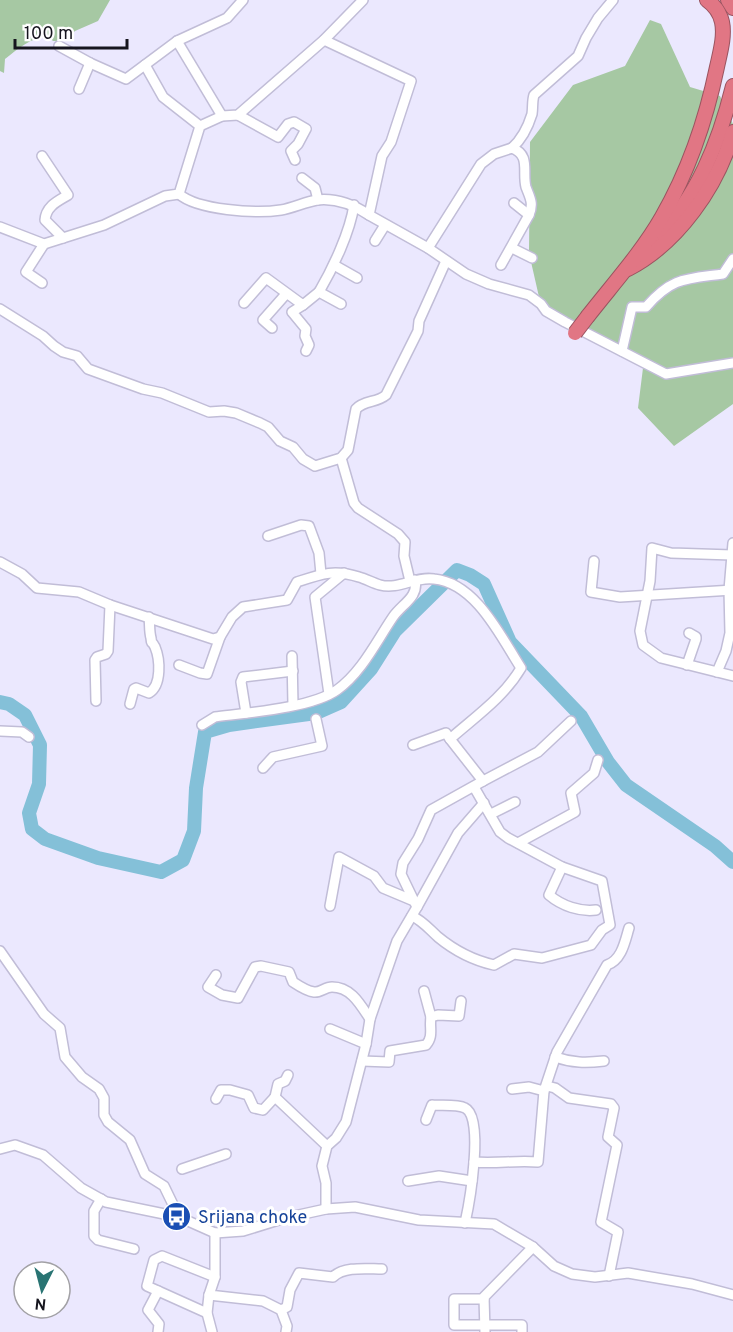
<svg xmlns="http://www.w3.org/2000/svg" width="733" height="1332" viewBox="0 0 733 1332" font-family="Overpass,sans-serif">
<rect width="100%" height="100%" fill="#ebe8fe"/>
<g fill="#a6c8a3">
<path d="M0 0H110L98 21 75 31 64 41H53L48 36C30 38 19 48 5 59L4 73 0 71Z"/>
<path d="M650 20 661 24 690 87 720 96 733 124V404L674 446 638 408 644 360 575 333 542 310 529 253 530 142 573 85 625 66Z"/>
</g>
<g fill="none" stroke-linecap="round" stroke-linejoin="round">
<path stroke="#84c0d8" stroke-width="14" d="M0 702 9 704 25 715 40 745 39 784 29 813 32 829 45 839 98 858 161 872 183 860 194 831 196 788 205 732 229 725 316 713 341 702 371 669 395 631 457 570 470 575 484 584 510 642 581 716 608 762 626 785 715 846 733 862"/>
<defs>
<g id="minor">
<path d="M324 40 411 81 391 142 382 156 369 215 428 248 466 274 489 284 529 295 541 304 546 311 565 322 666 374 733 363"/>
<path d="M177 41 222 116"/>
<path d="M59 46 90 63 126 79 177 41 227 18 243 0"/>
<path d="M145 65 163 97 200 126"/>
<path d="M79 89 90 63"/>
<path d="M238 115 278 137 288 124 294 122 306 129 298 144 291 151 295 160"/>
<path d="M512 148C522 139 528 127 532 114 533 108 532 101 534 95L578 56 586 38 598 18 613 0"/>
<path d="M42 156 68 195C58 201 46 206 45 220L63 238"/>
<path d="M302 178 315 188 318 200"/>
<path d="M179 194C197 210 256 214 281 210 293 208 305 202 317 200 335 198 354 205 369 215"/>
<path d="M0 227 44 244 104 225 165 196 179 194 200 126 222 116 238 115 324 40 363 0"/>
<path d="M375 241 385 225"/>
<path d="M428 248 481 164 494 154 512 148C531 155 522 172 526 187 530 198 534 203 529 215"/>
<path d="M512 248 532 258"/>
<path d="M334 265 357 278"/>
<path d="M501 265 529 215 514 203"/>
<path d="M42 283 26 272 44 244"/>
<path d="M319 292C333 268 350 232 354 205"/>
<path d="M244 303 266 278 303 305 319 292 341 304"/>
<path d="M303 305 292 312 306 329 305 336 309 345 306 351"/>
<path d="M0 309 43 336 54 346 63 352 77 356 88 369 143 389 162 393 209 412 224 411 236 413 260 423 268 427 280 441 293 447 303 459 315 466 341 458 348 450 356 409C364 400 377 403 386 395L418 331 419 321 446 261"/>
<path d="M272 328 263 320 286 294"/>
<path d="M622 351 632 307H646C672 277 686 279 723 274L733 259"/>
<path d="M341 458 354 503 358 508 398 534 405 542 404 556 410 581"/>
<path d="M268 536 301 525 309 526 319 553 321 574"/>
<path d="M732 555 671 553 652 548 650 581 640 631 643 645 661 658 733 676"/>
<path d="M594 561 591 592 620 597 733 590"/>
<path d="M0 562 22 574 37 588 79 592 110 605 213 639 220 637 232 617 243 607 287 600 297 582C321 574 334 569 359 577 366 579 373 583 380 585 399 590 415 576 434 579 476 583 501 637 521 668 504 697 475 717 450 739L446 733 413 745"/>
<path d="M292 656 293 705"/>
<path d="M179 665 200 673 207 674 220 637"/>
<path d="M687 665 696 639V637L689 633"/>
<path d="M717 672 726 651 730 633 729 590 733 543"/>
<path d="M329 694 315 597 344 573"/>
<path d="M96 701 95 660 97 657 106 654 108 651 110 605"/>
<path d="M130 704 134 689 136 688 149 693C162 685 160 659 155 647 151 639 152 646 151 638 149 631 150 624 149 617"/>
<path d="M246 713 241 682 243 677 293 671"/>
<path d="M202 725 215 717C246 713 312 708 337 690 362 672 376 642 393 617 402 604 419 597 415 580"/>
<path d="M0 731 22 732 29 737"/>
<path d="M263 768 273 757 322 746 316 719"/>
<path d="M483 781 538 752 571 721"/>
<path d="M491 814 515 802"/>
<path d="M518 843 575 812 571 793 594 773 598 760"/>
<path d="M562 867 549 895C562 906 580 912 596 910"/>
<path d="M414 901 401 874 403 863 418 839 431 810 483 781 450 739"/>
<path d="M417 907 458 833 484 803"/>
<path d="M412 916C423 921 429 929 438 937 455 951 472 960 494 965L514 954 542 958 591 945 602 930 610 925 602 881 562 867 508 838 500 832 474 787"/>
<path d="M0 951 44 1014 60 1028 65 1057 82 1077 99 1089 104 1098V1115L108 1122 130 1140 145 1174 164 1186 179 1217"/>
<path d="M216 975 208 987 222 995 238 998 255 967 261 966 289 972 293 982C299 986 306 991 314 992 320 993 325 987 332 987 351 987 360 1004 370 1019"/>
<path d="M424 991 431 1017"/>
<path d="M330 1029 366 1044"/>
<path d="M555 1057C572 1063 586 1063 604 1061"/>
<path d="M362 1061 389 1062 390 1051 426 1045C434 1036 429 1027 431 1017L438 1015 459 1016 461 1001"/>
<path d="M547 1086 555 1088 569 1098 611 1104 614 1108 608 1137 617 1145 601 1222 618 1232 609 1276"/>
<path d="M512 1089 529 1087 544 1091"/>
<path d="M275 1097 278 1084 285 1081 288 1075"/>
<path d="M216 1099 221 1090H230L248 1095 254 1108 263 1110 275 1097 327 1146"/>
<path d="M426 1120 432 1105C441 1106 457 1104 465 1108 485 1117 469 1205 465 1223"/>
<path d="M0 1149 15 1145 43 1155 81 1188 106 1202 179 1217 215 1233 243 1231 285 1218 326 1209 355 1207 419 1220 494 1224 533 1247 554 1266 572 1274 595 1277 628 1273 692 1284 733 1295"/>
<path d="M474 1162C496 1164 516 1160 538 1162L544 1091 557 1052 607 965C622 960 625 941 629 928"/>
<path d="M182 1169 226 1154"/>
<path d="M408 1181 439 1176 472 1181"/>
<path d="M101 1199 94 1211V1236L98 1240 134 1249"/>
<path d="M326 1209V1183L322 1166 327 1146 336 1138 346 1122 366 1044 370 1019 397 941 417 907 414 901 383 888 374 876 339 857 330 906"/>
<path d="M215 1233V1277L209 1295 263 1301 281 1310 287 1326 286 1332"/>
<path d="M209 1295 207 1313 212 1332"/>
<path d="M484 1299H454V1325H522V1332"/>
<path d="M281 1310 287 1307 290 1290 299 1273 333 1277C344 1266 367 1269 382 1269"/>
<path d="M207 1313 147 1286 154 1260 162 1256 215 1277"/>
<path d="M158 1332 159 1324 148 1310 158 1291"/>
<path d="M485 1332 484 1297 533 1247"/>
</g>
<g id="highway">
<path d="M728 0 733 8"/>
<path d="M655 240C697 198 719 143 733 86"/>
<path d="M628 269C678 243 718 186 733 132"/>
<path d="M588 316C613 284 642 252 662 217 689 170 706 120 717 67 720 53 725 36 722 22 720 13 714 5 707 0"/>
</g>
</defs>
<use href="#minor" stroke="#c1bdd7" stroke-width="12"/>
<use href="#highway" stroke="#9a5460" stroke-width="16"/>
<use href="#minor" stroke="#fff" stroke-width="9"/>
<use href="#highway" stroke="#e17684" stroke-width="14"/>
<defs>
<path id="highway-bridge" d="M575 333 588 316"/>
</defs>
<use href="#highway-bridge" stroke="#9a5460" stroke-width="16" stroke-linecap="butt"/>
<use href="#highway-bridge" stroke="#e17684" stroke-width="14"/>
</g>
<defs>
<symbol id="bus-disc" viewBox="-11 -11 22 22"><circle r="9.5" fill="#1a4fb4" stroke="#fff"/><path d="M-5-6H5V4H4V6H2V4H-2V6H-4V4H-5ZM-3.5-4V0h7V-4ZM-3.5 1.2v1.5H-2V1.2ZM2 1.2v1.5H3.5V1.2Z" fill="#fff"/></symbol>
</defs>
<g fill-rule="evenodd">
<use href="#bus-disc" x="160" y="1200" width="33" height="33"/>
</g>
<g text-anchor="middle" stroke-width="6" stroke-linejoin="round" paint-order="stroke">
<g font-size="18" fill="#164399" stroke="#fff" text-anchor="start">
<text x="198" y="1223">Srijana choke</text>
</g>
</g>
<g transform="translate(42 1290) rotate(186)"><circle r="28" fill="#ffffff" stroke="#a2a1a5" stroke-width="1.5"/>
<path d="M0-4.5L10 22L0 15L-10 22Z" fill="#297473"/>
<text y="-9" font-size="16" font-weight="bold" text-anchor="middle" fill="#16151e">N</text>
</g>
<path d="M15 39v9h112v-9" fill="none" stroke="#16151e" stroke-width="3"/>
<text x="24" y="39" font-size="18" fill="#16151e" stroke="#ffffff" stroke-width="4.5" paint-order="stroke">100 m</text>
</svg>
